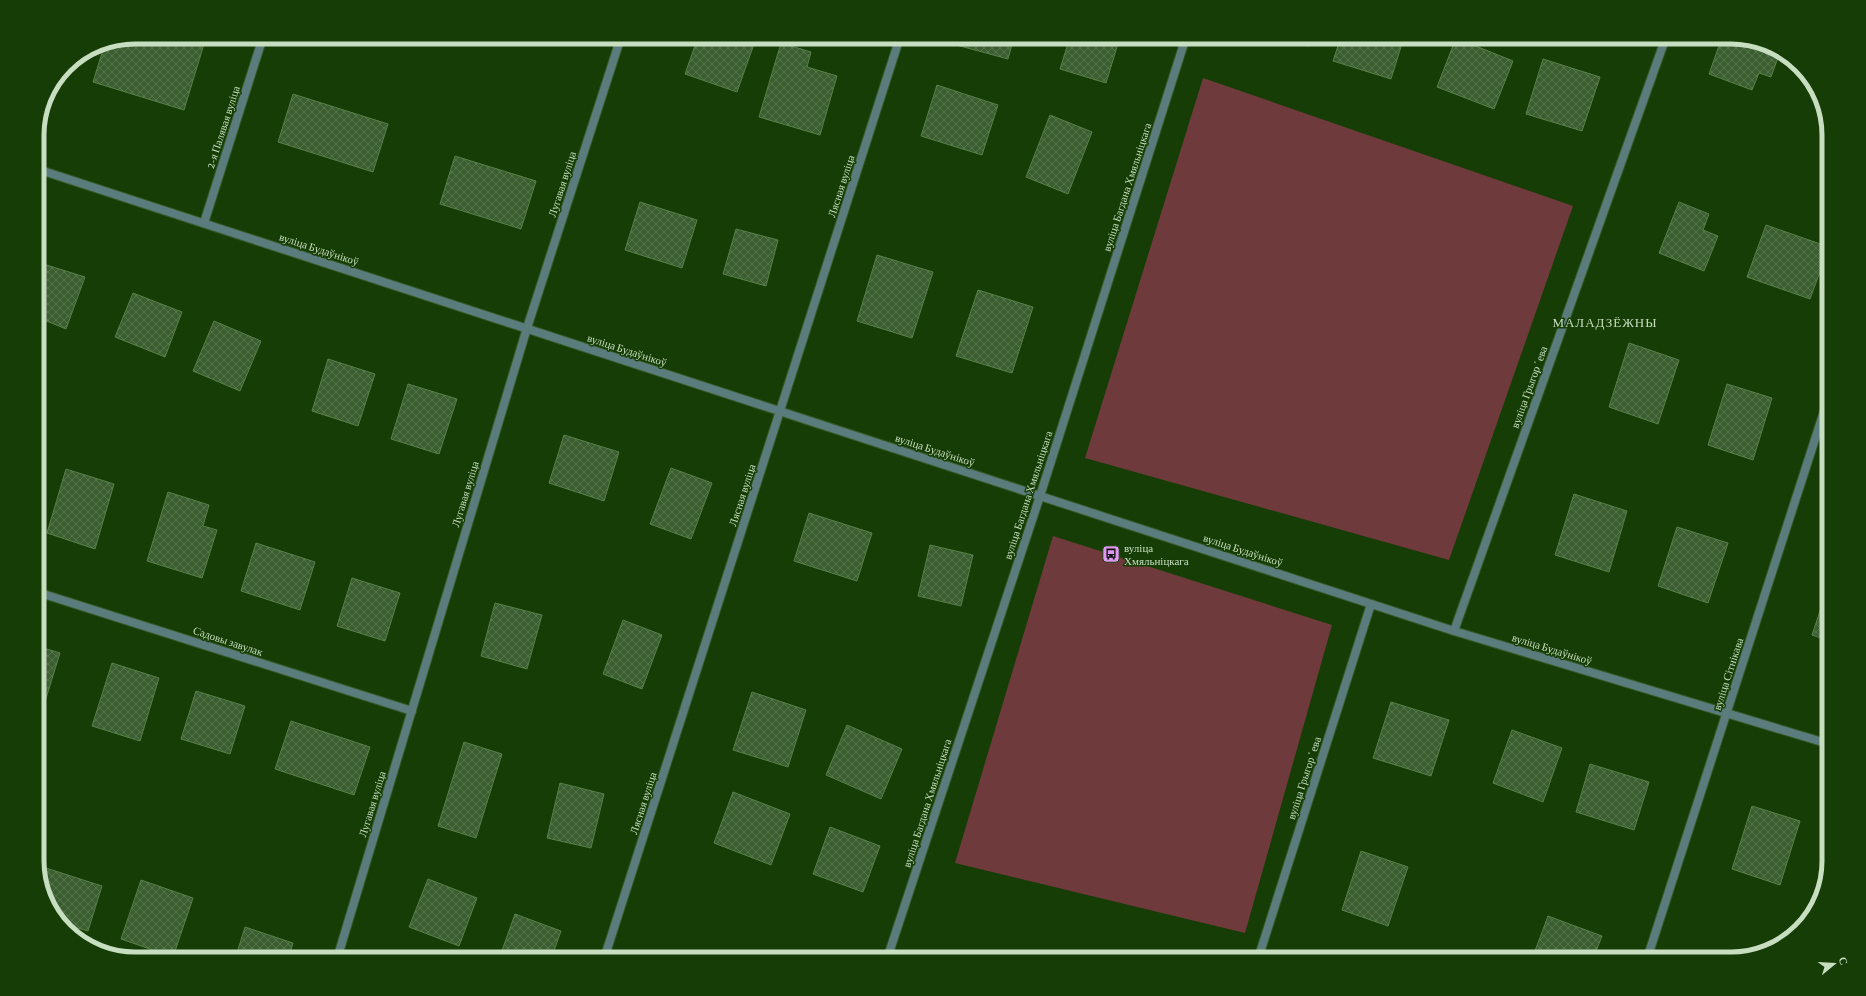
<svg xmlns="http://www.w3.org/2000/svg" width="1866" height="996" viewBox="0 0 1866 996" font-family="'Crimson Pro',serif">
<defs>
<pattern id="building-cross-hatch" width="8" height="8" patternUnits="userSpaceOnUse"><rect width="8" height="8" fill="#3b5e30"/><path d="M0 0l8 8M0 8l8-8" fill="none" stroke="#56754c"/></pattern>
</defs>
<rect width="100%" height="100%" fill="#163d05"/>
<g fill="#6f3a3c">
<path d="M1203 78 1573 206 1449 560 1085 458Z"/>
<path d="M1053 536 1332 625 1245 933 955 863Z"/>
</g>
<g fill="url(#building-cross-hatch)" stroke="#578049">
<path d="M135 37H181L204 44 184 110 93 82 105 43Z"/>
<path d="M698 37H733L754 44 737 92 685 74Z"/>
<path d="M950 37H1014L1008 59 949 43Z"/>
<path d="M1070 37H1120L1106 83 1060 69Z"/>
<path d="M1280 37H1312L1309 46Z"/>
<path d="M1341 37H1404L1391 79 1333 61Z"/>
<path d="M1722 37H1731L1775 47 1780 52 1771 77 1759 73 1752 90 1709 74Z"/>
<path d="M1456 38 1513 61 1494 109 1437 87Z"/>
<path d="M781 43 811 52 807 67 837 76 820 135 759 117Z"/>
<path d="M1543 59 1600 77 1582 131 1526 114Z"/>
<path d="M937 85 998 105 982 155 921 136Z"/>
<path d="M293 94 388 124 373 172 278 142Z"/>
<path d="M1050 115 1092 132 1068 194 1026 177Z"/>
<path d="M455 156 536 181 521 229 440 204Z"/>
<path d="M640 202 697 220 682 268 625 250Z"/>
<path d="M1679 202 1709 214 1703 230 1718 236 1704 271 1659 253Z"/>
<path d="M1766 225 1829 247 1810 299 1747 277Z"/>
<path d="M736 229 778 240 766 286 723 274Z"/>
<path d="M877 255 933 272 912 338 857 321Z"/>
<path d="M37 262 85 277 66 329 37 317Z"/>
<path d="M978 290 1033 307 1012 373 956 356Z"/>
<path d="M133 293 182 312 165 357 115 337Z"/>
<path d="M214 321 261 341 240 391 193 371Z"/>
<path d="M1629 343 1679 360 1658 424 1609 407Z"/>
<path d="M328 359 375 374 358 426 312 411Z"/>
<path d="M408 384 457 399 439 454 391 439Z"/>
<path d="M1727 384 1772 398 1753 460 1708 445Z"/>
<path d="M564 435 619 452 604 501 549 483Z"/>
<path d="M671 468 712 483 691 539 650 524Z"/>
<path d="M66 469 114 484 95 549 47 533Z"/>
<path d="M168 492 209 505 203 526 217 530 202 578 147 561Z"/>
<path d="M1574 494 1627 511 1609 572 1555 555Z"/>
<path d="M809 513 872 533 857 581 794 561Z"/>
<path d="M1677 527 1728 543 1708 603 1658 586Z"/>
<path d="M256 543 315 562 300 610 241 591Z"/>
<path d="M930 545 973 555 961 606 918 596Z"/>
<path d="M352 578 400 593 385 641 337 626Z"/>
<path d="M1829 584V641L1812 635Z"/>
<path d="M495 603 542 615 527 669 481 656Z"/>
<path d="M623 620 662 635 642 689 603 674Z"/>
<path d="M37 646 60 653 43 708 37 706Z"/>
<path d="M112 663 159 678 140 741 92 726Z"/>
<path d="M196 691 245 706 230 754 181 739Z"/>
<path d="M752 692 806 710 788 767 733 750Z"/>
<path d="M1391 702 1449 720 1431 776 1373 758Z"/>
<path d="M291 721 370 747 354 795 275 769Z"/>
<path d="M847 725 902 749 881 799 826 775Z"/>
<path d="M1512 730 1562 748 1543 802 1493 783Z"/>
<path d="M464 742 502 754 476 838 438 826Z"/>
<path d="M1590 764 1649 782 1634 830 1576 812Z"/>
<path d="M560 783 604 794 591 848 547 838Z"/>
<path d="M733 792 790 814 771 865 714 843Z"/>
<path d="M1752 806 1800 821 1780 885 1732 869Z"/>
<path d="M830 827 880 846 863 892 813 874Z"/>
<path d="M1361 851 1408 867 1388 926 1342 910Z"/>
<path d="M43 867 102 886 88 931 63 924 54 916 40 877Z"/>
<path d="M428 879 477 898 459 946 409 927Z"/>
<path d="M141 880 193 898 173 957 121 939Z"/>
<path d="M515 914 561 931 551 959H499Z"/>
<path d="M1548 916 1602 936 1593 959H1532Z"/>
<path d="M245 927 293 943 288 959H235Z"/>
<path d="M948 953 965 959H946Z"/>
<path d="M1704 954 1720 959H1702Z"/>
</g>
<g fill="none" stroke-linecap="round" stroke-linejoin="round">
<defs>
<g id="street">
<path d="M37 169 1454 631 1829 744"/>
<path d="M204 223 263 37"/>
<path d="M37 592 412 711"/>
<path d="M1454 631 1666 37"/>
<path d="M337 959 527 328 621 37"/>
<path d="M604 959 900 37"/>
<path d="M887 959 1040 496 1186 37"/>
<path d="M1258 959 1371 604"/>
<path d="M1647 959 1829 396"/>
</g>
</defs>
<use href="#street" stroke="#365a27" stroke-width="10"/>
<use href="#street" stroke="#5b7c7d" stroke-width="8"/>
</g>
<defs>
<symbol id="bus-square" viewBox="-11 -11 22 22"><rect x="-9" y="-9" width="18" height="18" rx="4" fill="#de98f2" stroke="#163d05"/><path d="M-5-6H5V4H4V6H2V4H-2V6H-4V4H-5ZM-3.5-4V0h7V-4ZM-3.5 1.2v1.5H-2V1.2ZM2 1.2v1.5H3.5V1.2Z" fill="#111"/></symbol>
</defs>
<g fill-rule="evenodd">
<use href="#bus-square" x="1101" y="544" width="20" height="20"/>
</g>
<g text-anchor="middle" stroke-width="3" stroke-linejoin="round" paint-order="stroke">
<g font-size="11" fill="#c7dec0" stroke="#163d05">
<text transform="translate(223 127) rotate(-72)" y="4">2-я Палявая вуліца</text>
<text transform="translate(562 184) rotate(-72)" y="4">Лугавая вуліца</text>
<text transform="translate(841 186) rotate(-72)" y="4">Лясная вуліца</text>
<text transform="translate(1127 187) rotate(-72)" y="4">вуліца Багдана Хмяльніцкага</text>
<text transform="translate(319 249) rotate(18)" y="4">вуліца Будаўнікоў</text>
<text transform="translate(627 350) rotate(18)" y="4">вуліца Будаўнікоў</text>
<text transform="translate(1529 387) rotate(-70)" y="4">вуліца Грыгорʼева</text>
<text transform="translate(935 450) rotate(18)" y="4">вуліца Будаўнікоў</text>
<text transform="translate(465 494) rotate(-73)" y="4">Лугавая вуліца</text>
<text transform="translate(742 495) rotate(-72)" y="4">Лясная вуліца</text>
<text transform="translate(1028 495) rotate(-72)" y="4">вуліца Багдана Хмяльніцкага</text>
<text transform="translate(1243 550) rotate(18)" y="4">вуліца Будаўнікоў</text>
<text transform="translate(228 641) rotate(18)" y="4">Садовы завулак</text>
<text transform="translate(1552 649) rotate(17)" y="4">вуліца Будаўнікоў</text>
<text transform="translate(1728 674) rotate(-72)" y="4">вуліца Сітнікава</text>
<text transform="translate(1304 778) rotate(-72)" y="4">вуліца Грыгорʼева</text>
<text transform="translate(643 803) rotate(-72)" y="4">Лясная вуліца</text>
<text transform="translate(927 803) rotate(-72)" y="4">вуліца Багдана Хмяльніцкага</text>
<text transform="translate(372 804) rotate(-73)" y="4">Лугавая вуліца</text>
</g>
<g font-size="11" fill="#c7dec0" stroke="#163d05" text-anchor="start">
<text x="1124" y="552">вуліца<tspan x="1124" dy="13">Хмяльніцкага</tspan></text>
</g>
<g font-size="13" letter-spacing="1" fill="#c7dec0" stroke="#163d05">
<text x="1605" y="327">МАЛАДЗЁЖНЫ</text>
</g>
</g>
<path d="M0 0H1866V996H0ZM135 44H1731A91 91 0 0 1 1822 135V861A91 91 0 0 1 1731 952H135A91 91 0 0 1 44 861V135A91 91 0 0 1 135 44Z" fill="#163d05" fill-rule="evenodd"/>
<path fill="none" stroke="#c7dec0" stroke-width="5" d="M135 44H1731A91 91 0 0 1 1822 135V861A91 91 0 0 1 1731 952H135A91 91 0 0 1 44 861V135A91 91 0 0 1 135 44Z"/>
<g transform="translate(1834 964) rotate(72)" stroke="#163d05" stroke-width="3" paint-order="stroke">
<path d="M0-3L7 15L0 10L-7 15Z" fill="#c7dec0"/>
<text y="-6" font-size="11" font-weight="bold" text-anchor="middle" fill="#c7dec0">С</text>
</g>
</svg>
